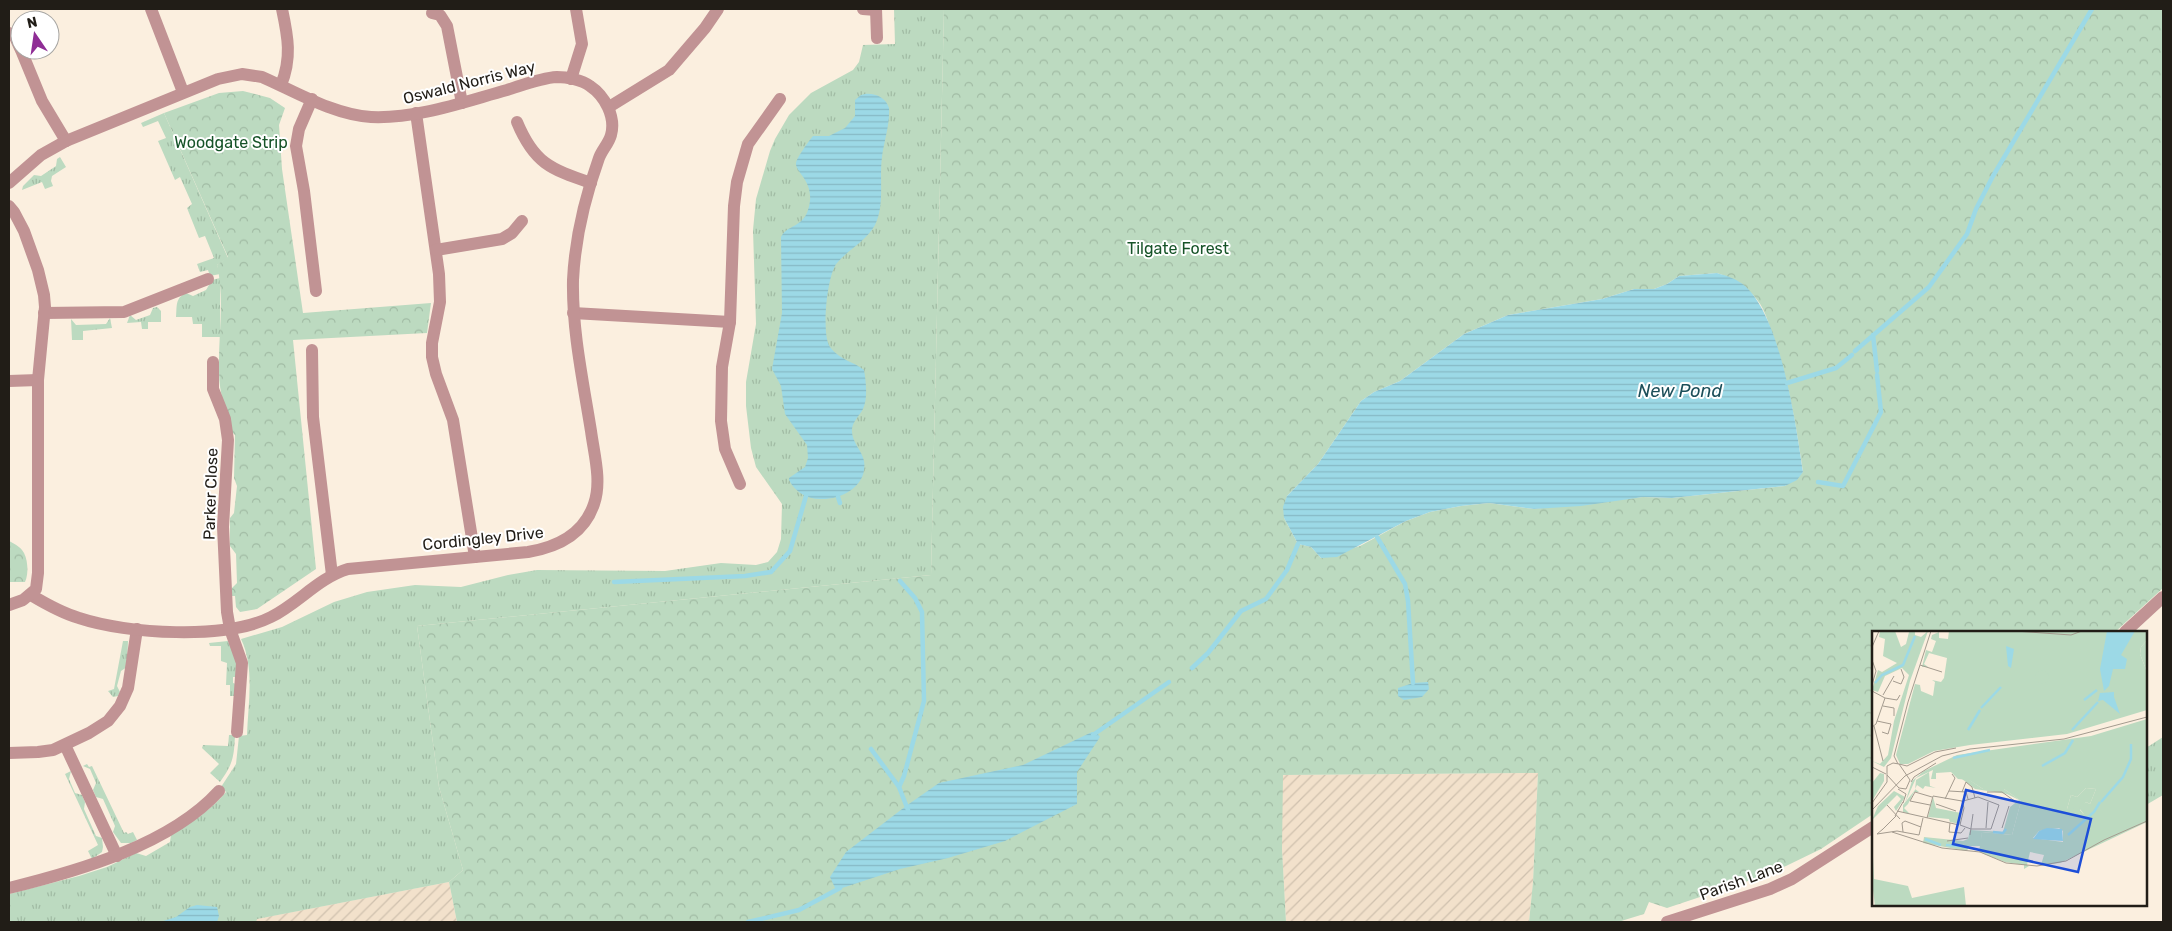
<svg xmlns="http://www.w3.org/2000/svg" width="2172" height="931" viewBox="0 0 2172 931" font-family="Rubik,sans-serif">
<defs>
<pattern id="industrial-furrows" width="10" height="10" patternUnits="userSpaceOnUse" patternTransform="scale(1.25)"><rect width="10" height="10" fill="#f2e1cb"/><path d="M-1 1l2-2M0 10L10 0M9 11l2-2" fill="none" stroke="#cfc1ae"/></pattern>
<pattern id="grass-tufts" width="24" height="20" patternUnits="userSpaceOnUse" patternTransform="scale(1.25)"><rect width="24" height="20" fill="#bcdac0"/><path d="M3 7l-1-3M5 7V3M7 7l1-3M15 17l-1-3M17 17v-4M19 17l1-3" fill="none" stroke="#a1bba4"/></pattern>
<pattern id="forest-crowns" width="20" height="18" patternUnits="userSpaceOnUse" patternTransform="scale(1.25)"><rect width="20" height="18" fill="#bcdac0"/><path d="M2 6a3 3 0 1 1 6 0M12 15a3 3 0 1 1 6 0" fill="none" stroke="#a1bba4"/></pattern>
<pattern id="water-rules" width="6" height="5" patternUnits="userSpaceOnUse" patternTransform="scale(1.25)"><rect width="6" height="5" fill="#9cd9e6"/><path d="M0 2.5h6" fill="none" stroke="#86bac5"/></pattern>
</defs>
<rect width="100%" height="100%" fill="#fbefdf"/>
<g fill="url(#industrial-furrows)">
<path d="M1538 773 1533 882 1529 922H1286L1282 849V775Z"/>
<path d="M449 882 457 922H256V919Z"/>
</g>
<g fill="url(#grass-tufts)">
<path d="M894 9H944L931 575 417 626 439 787 463 870 449 882 257 919 256 922H9V894L79 876 107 867 136 853 146 856 170 842 171 835C192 822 211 810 226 792L221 787 236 764 239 736 247 735C248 704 255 668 241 639L282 627 334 602 367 592 415 585 461 587 508 575 537 570 665 571 721 563 756 565 768 562 777 552 781 539 782 504 756 467 751 448 746 406V382L756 324 753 230 756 199 770 151 775 139 789 115 811 93 853 70 859 62 863 45 895 44Z"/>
<path d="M164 113 228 258 217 265 220 274 210 276 208 270 200 272 197 264 214 258 205 236 199 238 187 208 192 204 180 177 175 180 158 141 166 138 158 121 143 127 141 123Z"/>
<path d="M60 157 66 167 52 176 51 181 53 186 45 189 42 182 22 190 23 186 34 175 41 176 56 166 57 159Z"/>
<path d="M220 278V337H202V324H193L192 317H176C177 306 175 298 186 293L193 296 206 290 212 280Z"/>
<path d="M157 307 161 311V322H148V329H142L141 322 127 323 130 315 136 320 150 315 153 308Z"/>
<path d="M110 318 112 328 83 331V340H72L71 319 76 325 106 324Z"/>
<path d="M123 641H128L127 667 121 671 117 686 120 692 118 696 113 697 108 691 114 689Z"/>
<path d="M228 641 236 659V677H233V683L236 684 235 696H230V685H226L227 663 221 661V646H210L209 643Z"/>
<path d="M229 735H235C234 757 233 764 220 782L210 773 219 764 202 748 203 745 228 746Z"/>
<path d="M2163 737V795L2146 805V748Z"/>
<path d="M87 764 89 767 92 766 124 833 126 832 128 834 133 832 137 840 131 843H121L113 832 115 826 103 799 96 797 93 790 96 783 90 769 83 766Z"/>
<path d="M71 771 69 779 75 793 82 795 85 802 84 809 96 836 102 838 103 847 102 852 92 859 88 851 98 845 65 774Z"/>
</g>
<g fill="url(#forest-crowns)" fill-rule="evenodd">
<path d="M944 9H2163V588L2115 632H1873V814L1821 849 1786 866 1754 879 1667 908 1649 902 1644 914 1618 922H1529L1533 882 1538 773 1283 775 1282 849 1286 922H457L449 882 463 870 439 787 417 626 931 575ZM1717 273C1732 278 1749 288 1758 301 1765 310 1768 322 1772 333 1788 378 1796 424 1803 472L1785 486 1672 498 1643 497 1534 509 1489 503 1461 506 1430 512 1406 521 1360 546 1321 558 1311 547 1298 544 1284 518 1287 496 1318 464 1361 401 1374 392 1400 381 1464 334 1508 315 1602 299 1634 289H1654L1667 284 1679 276Z"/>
<path d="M243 91 270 98 285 108 279 125 282 169 303 313 431 303 427 333 293 340 316 569 257 609 240 612 236 607 235 596H232V588L237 583 236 554 230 546V518L234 513 237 486 234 478 235 435 232 432C226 412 219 393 219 372 218 336 225 300 217 265L228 257 164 113 219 93Z"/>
<path d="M9 541C13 543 19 546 22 550 28 557 29 574 25 582H9Z"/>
</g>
<g fill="url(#water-rules)">
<path d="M865 94C876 93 886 98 889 108 890 125 884 141 882 157 879 179 885 205 875 225 866 241 849 249 837 263 827 274 821 335 830 347 841 361 853 361 864 370 866 381 868 399 863 409 860 415 853 421 852 429 851 442 862 450 864 461 868 486 841 500 820 499 807 499 795 492 789 480V478L805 467 808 458 807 445 785 414 781 386 772 369 782 313 781 237C787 225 803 227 808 210 817 182 795 173 796 163 797 157 809 141 813 136H829L845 128 855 116V100L861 95Z"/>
<path d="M1717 273C1727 276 1737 279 1745 286 1781 318 1796 424 1803 472L1797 480 1785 486 1672 498 1643 497 1581 506 1534 509 1489 503 1461 506 1430 512 1406 521 1337 557 1321 558 1311 547 1298 544 1284 518 1283 507 1287 496 1318 464 1361 401 1374 392 1400 381 1464 334 1508 315 1602 299 1634 289H1654L1667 284 1679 276Z"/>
<path d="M1428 682 1429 689 1422 697 1404 700 1398 696V688L1413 683Z"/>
<path d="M1092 732 1097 733 1100 737 1077 772V804L1005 841 948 858 900 869 836 890 830 877 846 852 906 806 939 783 1023 765Z"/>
<path d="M197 905 217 907 219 916 217 922H160L176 917 190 907Z"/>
</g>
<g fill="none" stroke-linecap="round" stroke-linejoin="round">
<g stroke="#9cd9e6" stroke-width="4.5">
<path d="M1873 335 1877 371"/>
<path d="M1855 351 1929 287 1967 234 1976 209 1993 176 2092 9"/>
<path d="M1787 383 1836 368 1852 355"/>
<path d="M1818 482 1843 486 1881 412 1877 375"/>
<path d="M838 497 840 503"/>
<path d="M1377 537 1405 584 1408 601 1413 683"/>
<path d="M900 581 915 598 922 612 924 701 904 776 899 787 908 810"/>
<path d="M614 582 745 576 771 572 790 551 806 496"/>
<path d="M1192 668 1208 653 1241 611 1266 599 1287 570 1298 544"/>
<path d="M1093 735 1169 682"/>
<path d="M871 749 899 787"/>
<path d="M748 922 799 910 840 888"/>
</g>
<g stroke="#c19394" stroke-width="12">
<path d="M151 9 183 92"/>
<path d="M863 9 876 10"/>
<path d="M876 9 877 38"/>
<path d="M432 13 440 15 447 26 462 103"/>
<path d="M9 33 15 37 20 48"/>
<path d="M21 50 42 101 66 141"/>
<path d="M571 79 582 44 576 9"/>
<path d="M281 85C292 58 288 37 282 9"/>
<path d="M312 99 299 129 296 146 304 191 316 291"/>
<path d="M609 107 669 70 705 28 718 9"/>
<path d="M416 113 439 274 440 302 432 343V357L436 374 453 420 475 557"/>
<path d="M517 122C534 163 550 169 591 183"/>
<path d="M436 250 502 239 512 233 522 221"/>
<path d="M44 313 124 312 208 279"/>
<path d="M573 313 730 322"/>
<path d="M312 350 313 417 332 575"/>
<path d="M213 362V389L225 419 228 440 223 527 227 612 230 629 242 663 237 732"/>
<path d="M9 381 38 380"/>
<path d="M740 484 725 449 721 421 722 367 730 322 734 206 737 182 748 144 780 99"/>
<path d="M2125 632 2163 597"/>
<path d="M65 745 117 856"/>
<path d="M9 753 38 752 53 750 89 733 108 721 120 706 128 688 137 629"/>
<path d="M9 888C78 871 170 845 219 791"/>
<path d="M1667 922 1770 889 1792 879 1873 827"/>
</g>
<g stroke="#c19394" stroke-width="12">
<path d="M9 183 41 155 66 141 218 79 242 74 262 77C296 92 334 115 371 117 417 119 463 102 507 90 523 85 540 78 557 77 567 77 582 80 590 86 605 96 616 117 611 135 609 143 602 150 599 158 585 197 575 239 573 280 572 330 583 381 591 431 594 454 602 481 594 504 584 534 558 547 528 552L348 569C318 578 299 603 271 617 226 640 127 634 79 618 62 613 46 604 31 595"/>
<path d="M9 206 14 212 24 231 38 270 44 295 45 307 38 380V573L36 589 23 600 9 605"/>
</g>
</g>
<g text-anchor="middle" stroke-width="4" stroke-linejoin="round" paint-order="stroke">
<g font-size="16" fill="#211d17" stroke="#fff">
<text transform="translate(469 82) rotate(-14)" y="6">Oswald Norris Way</text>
<text transform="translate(210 494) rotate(-88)" y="6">Parker Close</text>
<text transform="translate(483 538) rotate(-6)" y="6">Cordingley Drive</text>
<text transform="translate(1741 880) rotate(-20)" y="6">Parish Lane</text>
</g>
<g font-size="16" fill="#165328" stroke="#fff">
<text x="231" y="148">Woodgate Strip</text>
<text x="1178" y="254">Tilgate Forest</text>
</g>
<g font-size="18" font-style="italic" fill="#1c4f5a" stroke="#fff">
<text x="1680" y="397">New Pond</text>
</g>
</g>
<g transform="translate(1872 631)">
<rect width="275" height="275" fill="#fbefdf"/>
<path d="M275 9V41L268 23 269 16ZM57 141 58 155 64 157 53 155 51 158 45 154 43 158 47 161H42L36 173 32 177 38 183 31 181V174L43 159 44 149ZM90 148H96L111 158H132L149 170 140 204 110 201 109 215H97L95 220 51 212 52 206 91 210 96 208 98 199 131 201 138 176 147 169 135 163 103 158ZM214 157 224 158 218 173 214 171 208 179 212 183 195 178 199 164 205 166Z" fill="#bcdac0"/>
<path d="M8 0H23L29 16 34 13 37 1 43 0V4L49 6 56 0 38 50 19 127 12 136 0 130 8 133 16 124 22 90 37 44 30 37 13 45 6 61 0 59 6 39 10 41 25 32 11 25 13 8 7 6ZM77 0H275V9L269 16 268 23 275 41V79L195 103 98 114 62 120 36 133H28L24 124 43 53 48 54 49 60 61 65 63 51 60 49 69 51 72 47 75 27 57 22 52 33 56 36H50L54 19 60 21 64 10 59 8 60 4 67 1V7L76 8ZM275 88V191L188 232 169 234 172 224 158 221 155 234 157 235 152 238V234L133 231 107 221 110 201 140 204 149 170 132 158H111L97 149 86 148 79 141 64 142V148H59L61 139 44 147 33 172 40 150 52 140 85 124 219 105ZM214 157 224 158 218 173 214 171 207 177 212 183 200 177 195 178 199 164 205 166ZM187 197 191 200V211L161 207 167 200ZM8 142 12 143V150L0 170V152ZM22 160 33 166 24 180 22 176 29 168 25 164 0 189 6 175ZM61 166 64 177 89 182 88 193 78 191 77 188 56 186ZM1 226 2 248 36 255 40 267 92 256 94 275H3L0 251Z" fill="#bcdac0" fill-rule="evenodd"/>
<path d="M163 46a7 7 0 1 1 14 0a7 7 0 1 1-14 0Z" fill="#bcdac0"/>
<path d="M235 0H263L249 24 255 28 253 38H241L237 55 232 60 228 38ZM134 15 142 18 139 37 136 35ZM242 61V66L248 83 231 69 226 70 228 62ZM175 197 190 198 191 210 161 208 167 200Z" fill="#9cd9e6"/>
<path fill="none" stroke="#9cd9e6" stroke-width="2.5" d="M3 52 10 44 31 34 43 5M212 69 225 59M109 77 129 56M96 99 108 79M200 99 226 71M81 127 118 119M170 135 193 122 201 109M229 171 251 146 259 128V113M121 201 131 202 134 198M196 204 222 181 228 171M53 208 69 214M74 214 90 215"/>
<path fill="none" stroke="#a49b8f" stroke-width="1" d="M80 0H119M143 0 199 4 210 0M0 16 7 0M0 29 4 40 0 54M48 34 70 41M21 50 29 53 32 46 29 38M0 60 13 67 4 93 0 96M11 64 22 45M13 67 25 69 28 64M11 75 22 77V85M5 90 19 93 16 103 10 101M2 95 11 130M21 132 27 133 38 149 34 158 27 157 15 144V135ZM26 133 22 125 36 71 59 0M27 133 35 135 63 121 84 117M0 136 14 143M39 151 42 146 64 132M26 158 34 163 31 172M77 160 94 161 96 168M90 161 94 151 100 156 103 167M115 161H130L144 171M73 168 83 147 80 143M0 172 15 151V144M64 173 84 180M15 174 28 188M58 174 38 170 43 161 60 166M0 179 33 145 70 125 98 118 192 108 275 86M25 180 87 194M23 185 31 171M55 187 61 165 90 170 92 177 88 194M78 192 77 201 89 202 93 197M88 194 99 198H119L127 174 106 166 91 170M114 197 116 171M130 197 137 175M11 198 5 203 25 200 47 204 51 187M10 199 24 185M20 201 70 217 108 221 134 232 165 235 194 230 232 209 275 190M31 201 30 192 33 190 49 196M98 204 101 183M75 210 96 207"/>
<path fill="#1d4ed8" fill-opacity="0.15" stroke="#1d4ed8" stroke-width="2.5" d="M94 159 219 188 206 241 81 213Z"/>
<rect width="275" height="275" fill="none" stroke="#211d17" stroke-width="2.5"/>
</g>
<rect width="2172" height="931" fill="none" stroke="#211d17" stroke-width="20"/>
<g transform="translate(35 35) rotate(347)"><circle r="24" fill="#ffffff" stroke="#a6a5a2"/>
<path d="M0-4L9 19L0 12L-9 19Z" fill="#8f2d95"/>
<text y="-8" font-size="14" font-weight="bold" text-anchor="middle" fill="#211d17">N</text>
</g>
</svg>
